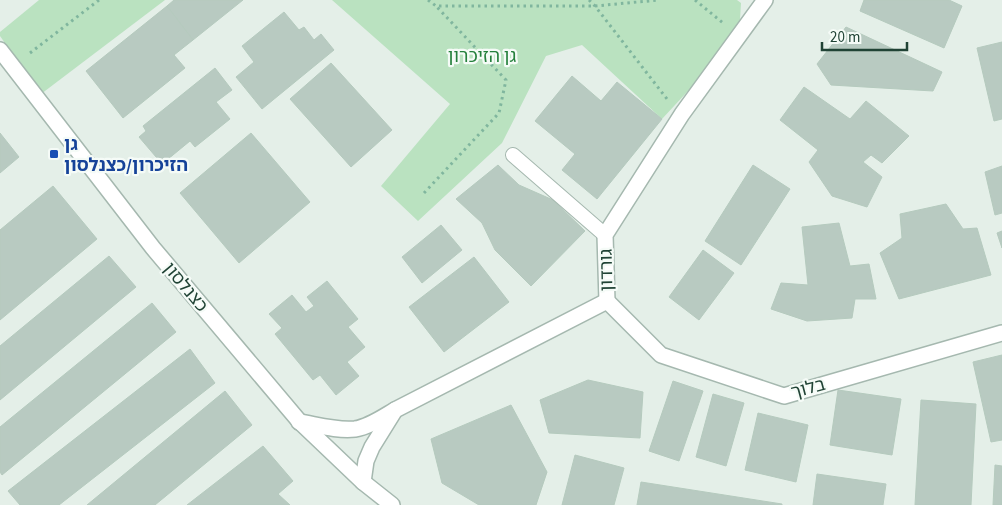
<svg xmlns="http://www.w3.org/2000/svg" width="1002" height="505" viewBox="0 0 1002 505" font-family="'Source Sans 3','Noto Sans Hebrew',sans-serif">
<rect width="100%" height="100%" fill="#e4efe8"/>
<g fill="#bae2c0">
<path d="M39 0H165L41 94 0 36V32Z"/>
<path d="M332 0H737L741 3 739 36 662 119 582 45 546 56 502 143 418 221 381 186 450 104Z"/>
</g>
<g fill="#b8cac1" stroke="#b5cabe">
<path d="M174 0H243L193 40 167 6Z"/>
<path d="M864 0H949L962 6 944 48 860 11Z"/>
<path d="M167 6 193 40 174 55 185 68 123 118 86 71Z"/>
<path d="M284 12 299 30 304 27 314 40 321 34 334 50 262 109 236 77 254 62 242 46Z"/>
<path d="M846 27 942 72 933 91 831 85 817 64Z"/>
<path d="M1002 42V119L994 121 977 48Z"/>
<path d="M331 63 392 130 351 167 290 99Z"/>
<path d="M215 68 232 90 216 102 230 119 195 147 190 141 162 164 139 137 146 131 143 126Z"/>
<path d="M572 76 601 101 617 82 662 119 597 199 562 170 575 154 535 121Z"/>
<path d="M804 87 850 119 866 101 909 136 882 163 871 155 863 162 882 177 867 207 832 196 809 162 818 150 780 120Z"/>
<path d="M0 133 19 157 0 173Z"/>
<path d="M251 133 310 202 239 263 180 193Z"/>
<path d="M498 165 519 185 553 200 585 231 531 286 495 250 482 223 456 199Z"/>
<path d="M753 165 790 189 741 265 705 241Z"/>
<path d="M1002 166V213L995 215 985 172Z"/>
<path d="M53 186 97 239 0 320V230Z"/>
<path d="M946 204 963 229 977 228 991 275 899 299 880 253 902 238 900 214Z"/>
<path d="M839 223 850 266 869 264 876 299H855L852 318 807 321 771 309 781 283 808 285 802 227Z"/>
<path d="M441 225 462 250 422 283 402 257Z"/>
<path d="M1002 231V248L997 233Z"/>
<path d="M703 250 734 273 699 320 669 297Z"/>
<path d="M109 256 136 287 0 400V346Z"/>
<path d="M474 257 509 302 444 352 409 307Z"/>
<path d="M327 281 358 319 348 327 365 347 347 362 359 376 336 395 320 375 313 380 275 334 282 328 269 314 292 295 306 312 314 306 307 297Z"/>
<path d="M152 303 176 332 2 475 0 472V427Z"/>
<path d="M190 349 215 383 59 505H20L8 491Z"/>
<path d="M1002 355V440L991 442 973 362Z"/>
<path d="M588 380 643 392 640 438 549 433 540 400Z"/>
<path d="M673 381 703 391 679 461 649 451Z"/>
<path d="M838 390 901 399 892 455 830 445Z"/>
<path d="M225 391 252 425 155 505H87Z"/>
<path d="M713 394 744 403 726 466 696 457Z"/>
<path d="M921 400 976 404 971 505H915Z"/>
<path d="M511 405 547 472 536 505H479L442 483 431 439Z"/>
<path d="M758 413 808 425 796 482 745 470Z"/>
<path d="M263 446 293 481 278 494 290 505H187Z"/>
<path d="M575 455 624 468 614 505H562Z"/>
<path d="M995 465 1002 466V505H993Z"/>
<path d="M817 474 886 484 883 505H813Z"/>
<path d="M641 482 782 504V505H637Z"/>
</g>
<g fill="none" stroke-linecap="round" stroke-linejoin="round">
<defs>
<path id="service" d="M513 155 605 235"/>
<g id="minor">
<path d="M607 301 661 355 784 396 1002 333"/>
<path d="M607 301 605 235 682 114 765 0"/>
<path d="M363 482 366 461 372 447 395 410 607 301"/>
</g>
<g id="tertiary">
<path d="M0 50 153 248 299 421 363 482 392 505"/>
<path d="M299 422C317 425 337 431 355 429 369 427 383 417 395 410"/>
</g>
</defs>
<use href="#service" stroke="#a5b8af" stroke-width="16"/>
<use href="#minor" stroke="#a5b8af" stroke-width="18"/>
<use href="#tertiary" stroke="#a5b8af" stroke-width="18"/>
<g stroke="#80b69e" stroke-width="3" stroke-dasharray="2.5 4" stroke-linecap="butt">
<path d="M428 0 436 6H595L659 0"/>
<path d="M589 0 595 6 667 99"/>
<path d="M695 0 723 23"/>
<path d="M30 53 99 0"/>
<path d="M424 193 499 113 506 80 436 6"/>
</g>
<use href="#service" stroke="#fff" stroke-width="14"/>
<use href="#minor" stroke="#fff" stroke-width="15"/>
<use href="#tertiary" stroke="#fff" stroke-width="15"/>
</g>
<rect fill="#1a4fb4" stroke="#f5fbf7" stroke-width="2" x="49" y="149" width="10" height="10" rx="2.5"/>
<g text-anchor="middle" stroke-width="4.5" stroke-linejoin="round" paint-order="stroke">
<g font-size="18" fill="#25803c" stroke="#f5fbf7">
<text x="482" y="62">גן הזיכרון</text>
</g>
<g font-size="18" font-weight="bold" fill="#164399" stroke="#f5fbf7" text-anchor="start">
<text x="64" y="150">גן<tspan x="64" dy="21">הזיכרון/כצנלסון</tspan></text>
</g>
<g font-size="18" fill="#204335" stroke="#f5fbf7">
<text transform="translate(606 270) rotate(-91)" y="6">גורדון</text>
<text transform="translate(186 287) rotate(50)" y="6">כצנלסון</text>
<text transform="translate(808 388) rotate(-15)" y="6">בלוך</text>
</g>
</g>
<path d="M822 42v8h85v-8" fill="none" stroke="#204335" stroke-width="2.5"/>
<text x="830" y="42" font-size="15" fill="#204335" stroke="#f5fbf7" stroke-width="4" paint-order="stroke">20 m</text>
</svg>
